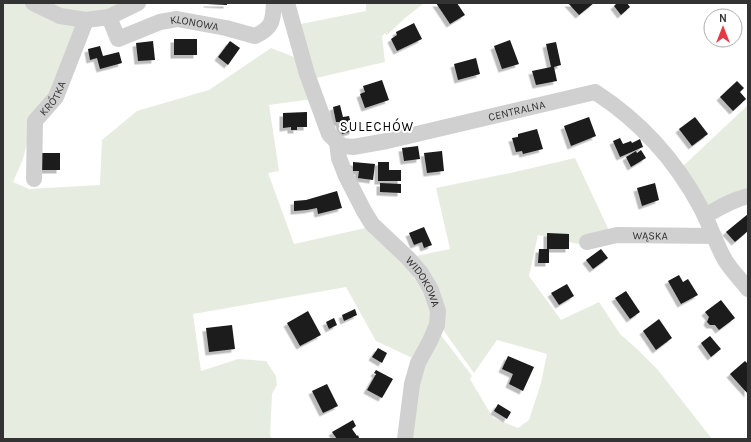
<svg xmlns="http://www.w3.org/2000/svg" width="751" height="442" viewBox="0 0 751 442" font-family="Karla,sans-serif">
<defs>
<filter id="shadow"><feDropShadow dx="-3.5" dy="3.5" stdDeviation="0" flood-color="#0004"/></filter>
</defs>
<rect width="100%" height="100%" fill="#fff"/>
<g fill="#e6ecdf">
<path d="M3 3H27L84 23 64 72 33 120 23 159 13 182 29 189 100 185 102 140 137 111 209 90 271 48 299 59 312 99 269 105 279 171 268 173 294 244 370 227 402 258 434 310 417 360 376 341 346 287 193 314 201 371 238 359 266 361 276 376 277 385 272 394 270 436 272 439H3Z"/>
<path d="M39 3H125L124 6 86 16Z"/>
<path d="M366 3H424L405 18 387 35 385 33 382 36 385 62 312 79 296 25 366 11Z"/>
<path d="M748 105V193L707 212 680 169Z"/>
<path d="M575 158 613 239 587 246 538 235 529 276 561 320 599 302 620 334 637 349 658 370 712 439H409L414 386 437 330 472 376 470 379 493 418 518 428 529 420 541 383 547 354 497 340 474 373 439 324 411 257 450 249 436 188 515 172Z"/>
</g>
<g fill="#1a1a1a" filter="url(#shadow)">
<path d="M207 3H227V5L207 4Z"/>
<path d="M436 3H457L465 15 450 24Z"/>
<path d="M568 3H594L579 15Z"/>
<path d="M617 3H627L630 7 621 15 614 6Z"/>
<path d="M414 23 422 39 397 51 391 39 397 35 396 32Z"/>
<rect x="174" y="39" width="23" height="16"/>
<path d="M510 40 519 64 502 69 494 46Z"/>
<path d="M153 41 155 60 138 61 136 43Z"/>
<path d="M230 41 240 48 228 65 218 57Z"/>
<path d="M556 42 561 65 554 67 557 81 536 85 532 71 551 67 546 44Z"/>
<path d="M100 46 103 56 119 52 122 63 100 69 97 58 90 60 88 49Z"/>
<path d="M476 58 480 74 458 80 454 64Z"/>
<path d="M382 80 389 100 365 108 360 94 365 92 363 86Z"/>
<path d="M737 81 744 88 740 92 746 99 733 111 720 97Z"/>
<path d="M340 105 343 117 349 116 353 131 342 134 339 122H336L333 107Z"/>
<path d="M307 112V127H297V130H291V127L283 128V113Z"/>
<path d="M589 117 596 136 571 146 564 126Z"/>
<path d="M695 117 708 134 692 146 679 129Z"/>
<path d="M537 129 543 149 523 154 522 151 516 152 512 138 518 137V134Z"/>
<path d="M620 138 623 144 631 141 632 143 640 139 643 147 620 157 613 141Z"/>
<path d="M418 146 420 159 404 161 402 148Z"/>
<path d="M641 150 646 158 631 167 626 157 636 151 637 153Z"/>
<path d="M442 151 444 171 427 173 424 153Z"/>
<path d="M41 153H60V170H40Z"/>
<path d="M353 162 375 164 373 180 358 178 359 171H353Z"/>
<path d="M378 162H389V170H401V181H378Z"/>
<path d="M380 183 401 184V193L380 192Z"/>
<path d="M655 183 659 200 642 206 637 188Z"/>
<path d="M337 191 342 208 318 214 317 208 307 210 294 211V201L306 200Z"/>
<path d="M748 214V231L735 242 726 232Z"/>
<path d="M424 227 432 245 424 248 422 242 414 245 409 233Z"/>
<path d="M547 233 569 234V249H549V263H538L539 249H547Z"/>
<path d="M601 249 608 258 593 269 586 260Z"/>
<path d="M679 275 683 282 688 279 698 295 681 304 668 281Z"/>
<path d="M567 284 574 296 559 305 551 293Z"/>
<path d="M626 291 640 312 630 319 615 298Z"/>
<path d="M721 300 735 318 719 330 715 325H710L707 322 709 317 705 312Z"/>
<path d="M355 309 357 315 344 321 342 315Z"/>
<path d="M308 311 321 335 300 346 287 323Z"/>
<path d="M334 318 337 325 329 329 326 322Z"/>
<path d="M659 319 672 338 656 350 643 331Z"/>
<path d="M232 325 235 349 209 352 206 328Z"/>
<path d="M710 336 721 349 711 357 701 343Z"/>
<path d="M378 348 387 353 382 363 372 357Z"/>
<path d="M508 356 534 367 523 391 509 384 513 374 502 369Z"/>
<path d="M745 361 748 364V394L730 374Z"/>
<path d="M376 370 393 379 382 398 367 390 376 374 374 373Z"/>
<path d="M327 384 338 406 323 413 312 391Z"/>
<path d="M498 404 511 412 507 419 494 411Z"/>
<path d="M353 420 356 426 352 429 357 436 358 435 359 438 357 439H337L332 432Z"/>
</g>
<g fill="none" stroke-linecap="round" stroke-linejoin="round">
<g stroke="#d0d0d0" stroke-width="16">
<path d="M33 3 60 16 86 20 109 17 138 3"/>
<path id="s1" d="M287 3 307 74 329 134 337 142 343 146 353 147 387 141 595 92C640 121 676 161 701 208 710 225 716 244 725 260 731 270 741 280 748 289"/>
<path id="s2" d="M109 17 118 39 160 22 177 19 226 28 255 36C272 28 273 22 274 3"/>
<path id="s3" d="M337 142 339 158 346 176 364 211 372 224 408 258 421 273 431 290 438 311 437 325 430 341 418 363 412 384 405 439"/>
<path id="s4" d="M34 179 35 121 56 97 86 20"/>
<path d="M705 216C719 208 732 200 748 196"/>
<path id="s5" d="M587 242 617 235 714 236"/>
</g>
</g>
<g text-anchor="middle" stroke-width="4" stroke-linejoin="round" paint-order="stroke">
<g font-size="11" fill="#333" stroke="#fff">
<text dy="4" stroke="none"><textPath href="#s2" startOffset="104">KLONOWA</textPath></text>
<text dy="4" stroke="none"><textPath href="#s4" startOffset="87">KRÓTKA</textPath></text>
<text dy="4" stroke="none"><textPath href="#s1" startOffset="334">CENTRALNA</textPath></text>
<text dy="4" stroke="none"><textPath href="#s5" startOffset="64">WĄSKA</textPath></text>
<text dy="4" stroke="none"><textPath href="#s3" startOffset="168">WIDOKOWA</textPath></text>
</g>
<g font-size="13" letter-spacing="1" fill="#000" stroke="#fff">
<text x="377" y="131">SULECHÓW</text>
</g>
</g>
<rect width="751" height="442" fill="none" stroke="#333333" stroke-width="8"/>
<g transform="translate(723 28)"><circle r="19" fill="#ffffff" stroke="#adadad"/>
<path d="M0-3L7 15L0 10L-7 15Z" fill="#e63946"/>
<text y="-6" font-size="11" font-weight="bold" text-anchor="middle" fill="#333333">N</text>
</g>
</svg>
